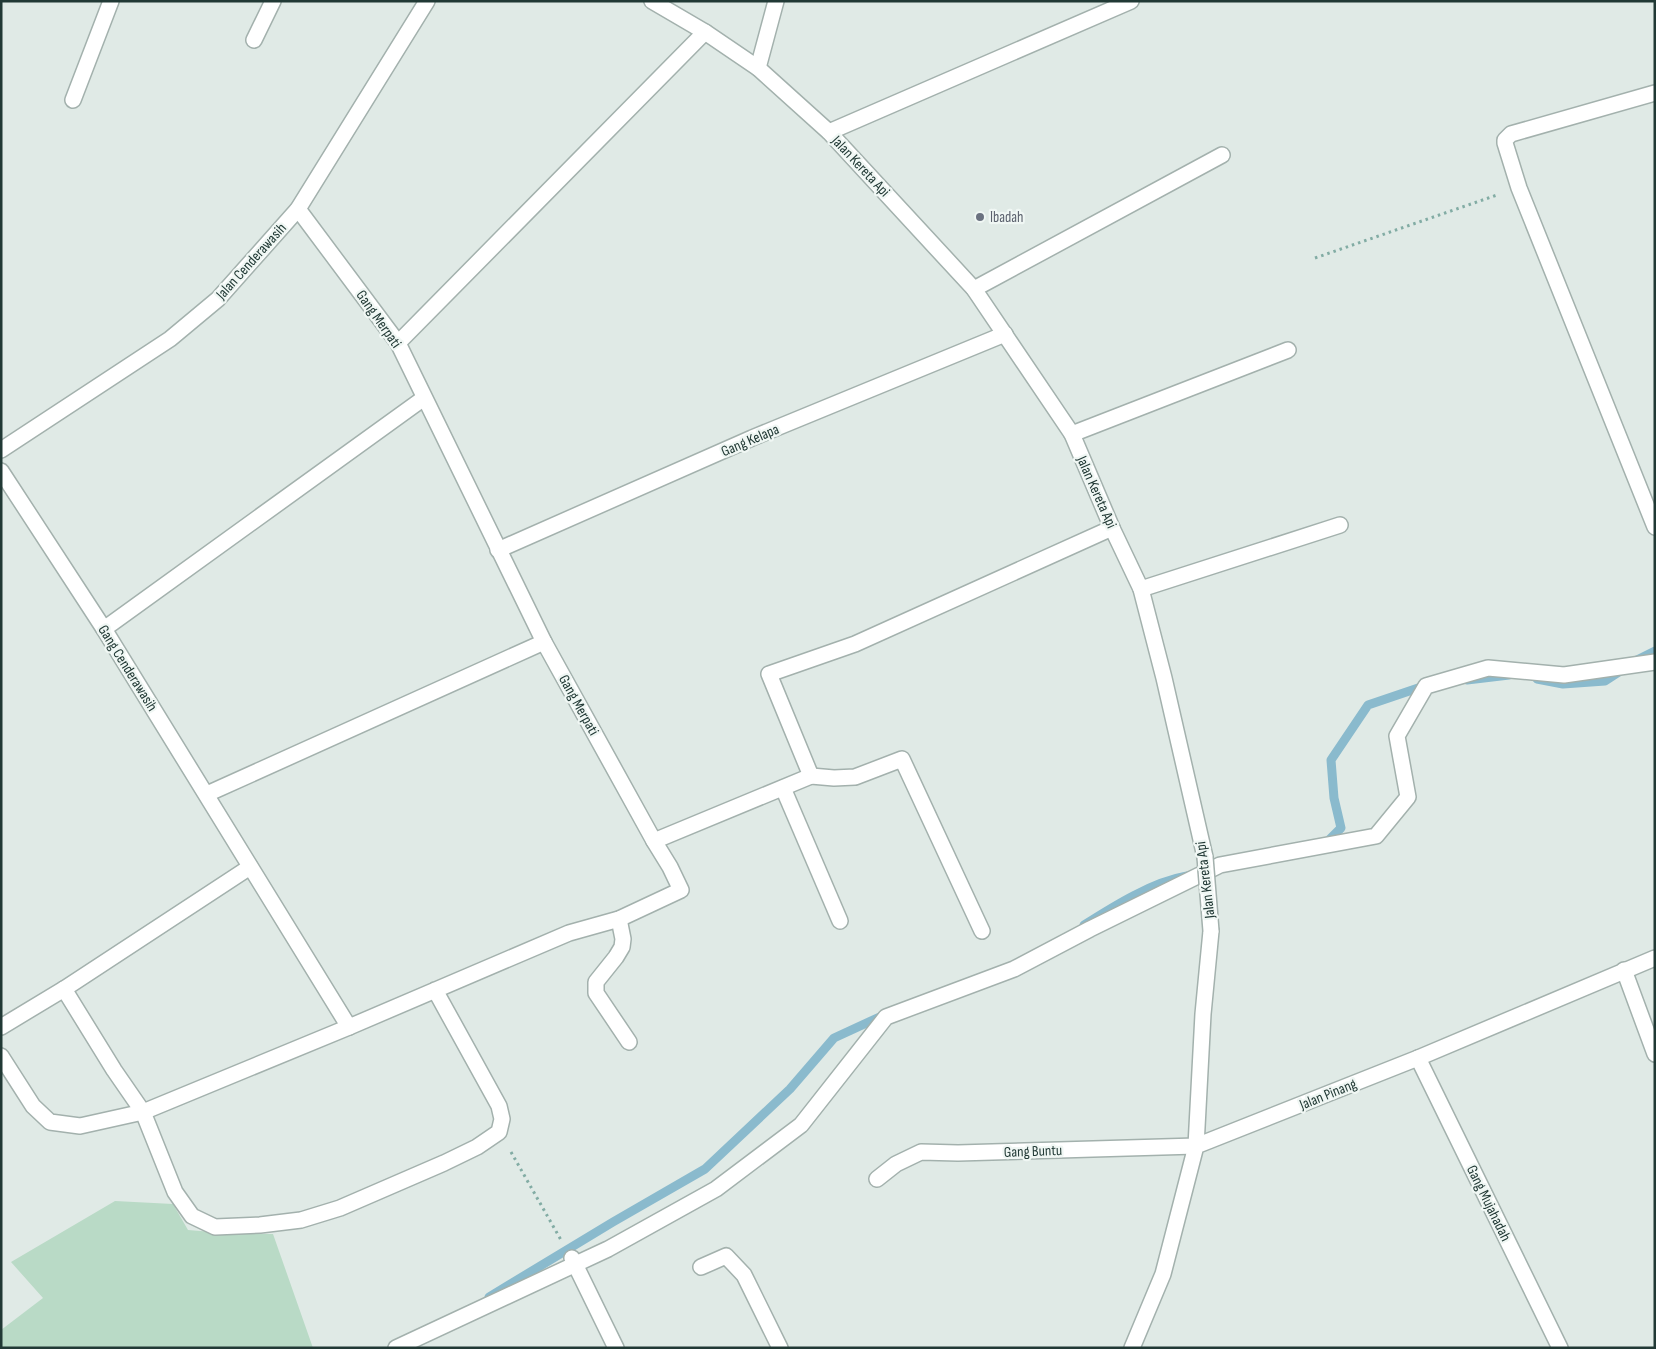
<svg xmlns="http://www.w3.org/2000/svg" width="1656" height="1349" viewBox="0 0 1656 1349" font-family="'Sofia Sans Condensed',sans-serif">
<rect width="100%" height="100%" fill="#e0eae6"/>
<path fill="#b9dac6" d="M115 1201 173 1204 188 1230 237 1234H273L313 1348H1V1330L43 1298 11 1262Z"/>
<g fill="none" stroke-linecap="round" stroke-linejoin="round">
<g stroke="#8abacd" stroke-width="9">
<path d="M1635 661 1655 651"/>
<path d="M1537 679 1563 684 1605 681 1622 670"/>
<path d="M1467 680 1509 675"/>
<path d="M1324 845 1341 828 1334 798 1331 760 1368 705 1427 685"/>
<path d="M1084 925C1114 906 1152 882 1187 876"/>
<path d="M489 1297 613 1222 705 1169 790 1089 834 1038 884 1015"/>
</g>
<defs>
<g id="minor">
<path d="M652 1 705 32 758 68 829 132 974 289 1072 434 1112 528 1141 589 1164 678 1205 857"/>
<path d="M254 40 273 1"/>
<path d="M758 68 776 1"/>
<path d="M1655 93 1511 134 1505 140V143L1519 188 1655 527"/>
<path d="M73 100 111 1"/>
<path d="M829 132 1131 1"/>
<path d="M298 209 398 343 544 642 654 841 670 867 681 890 619 919 569 933 349 1027 143 1112 175 1192 192 1216 215 1227 260 1225 301 1220 340 1208 444 1163 477 1147 499 1132 502 1119 499 1106 435 990"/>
<path d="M974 289 1222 155"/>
<path d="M398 343 705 32"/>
<path d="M1072 434 1288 350"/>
<path d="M1 450 170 339 218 299 298 209 427 1"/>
<path d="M1 471 104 629 349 1027"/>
<path d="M498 550 752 438 1005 334"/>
<path d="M1141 589 1340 525"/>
<path d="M104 629 424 398"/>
<path d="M811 776 834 778 855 777 902 759 982 931"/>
<path d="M783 788 840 921"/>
<path d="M207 794 544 642"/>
<path d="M654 841 811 776 769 674 855 644 1112 528"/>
<path d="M619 919 623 939 622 947 616 957 596 982V993L629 1042"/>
<path d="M1624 970 1655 1054"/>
<path d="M1 1027 64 989 250 867"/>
<path d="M1 1056 33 1106 50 1122 80 1126 143 1112 114 1070 64 989"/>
<path d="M1418 1058 1560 1348"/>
<path d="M877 1179 896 1164 921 1152 958 1153 1196 1146 1203 1014 1211 931"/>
<path d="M572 1258 616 1348"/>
<path d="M701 1267 726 1256 744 1275 780 1348"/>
<path d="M396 1348 608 1249 716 1189 801 1125 886 1017 1014 969 1090 929 1220 865 1376 836 1408 797 1397 736 1426 686 1488 668 1564 675 1655 662"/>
<path d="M1132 1348 1163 1274 1196 1146 1418 1058 1655 958"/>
</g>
</defs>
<use href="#minor" stroke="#a3b1ad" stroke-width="18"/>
<g stroke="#82aca4" stroke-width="3" stroke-dasharray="2.5 4" stroke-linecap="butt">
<path d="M1315 258 1497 195"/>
<path d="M511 1152 561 1240"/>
</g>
<use href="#minor" stroke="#fff" stroke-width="15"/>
<defs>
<path id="minor-bridge" d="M1205 857 1211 931"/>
</defs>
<use href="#minor-bridge" stroke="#a3b1ad" stroke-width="18" stroke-linecap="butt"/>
<use href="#minor-bridge" stroke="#fff" stroke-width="15"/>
</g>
<circle fill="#6b7280" stroke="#f0f7f4" stroke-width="2" cx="980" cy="217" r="5"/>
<g text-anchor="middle" stroke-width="4.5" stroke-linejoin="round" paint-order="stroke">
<g font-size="15" fill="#213935" stroke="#f0f7f4">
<text transform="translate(861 166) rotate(47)" y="5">Jalan Kereta Api</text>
<text transform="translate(251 261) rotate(-48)" y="5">Jalan Cenderawasih</text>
<text transform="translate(379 319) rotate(55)" y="5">Gang Merpati</text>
<text transform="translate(750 440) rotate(-23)" y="5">Gang Kelapa</text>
<text transform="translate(1097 492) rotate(66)" y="5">Jalan Kereta Api</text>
<text transform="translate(128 668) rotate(58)" y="5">Gang Cenderawasih</text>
<text transform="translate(579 705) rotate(61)" y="5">Gang Merpati</text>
<text transform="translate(1205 880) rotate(-97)" y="5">Jalan Kereta Api</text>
<text transform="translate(1328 1094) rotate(-22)" y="5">Jalan Pinang</text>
<text transform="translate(1033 1151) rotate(-2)" y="5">Gang Buntu</text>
<text transform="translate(1489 1203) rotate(64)" y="5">Gang Mujahadah</text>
</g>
<g font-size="15" fill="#5b616d" stroke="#f0f7f4" text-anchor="start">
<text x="990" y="222">Ibadah</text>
</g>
</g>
<rect width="1656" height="1349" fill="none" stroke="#213935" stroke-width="5"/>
</svg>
